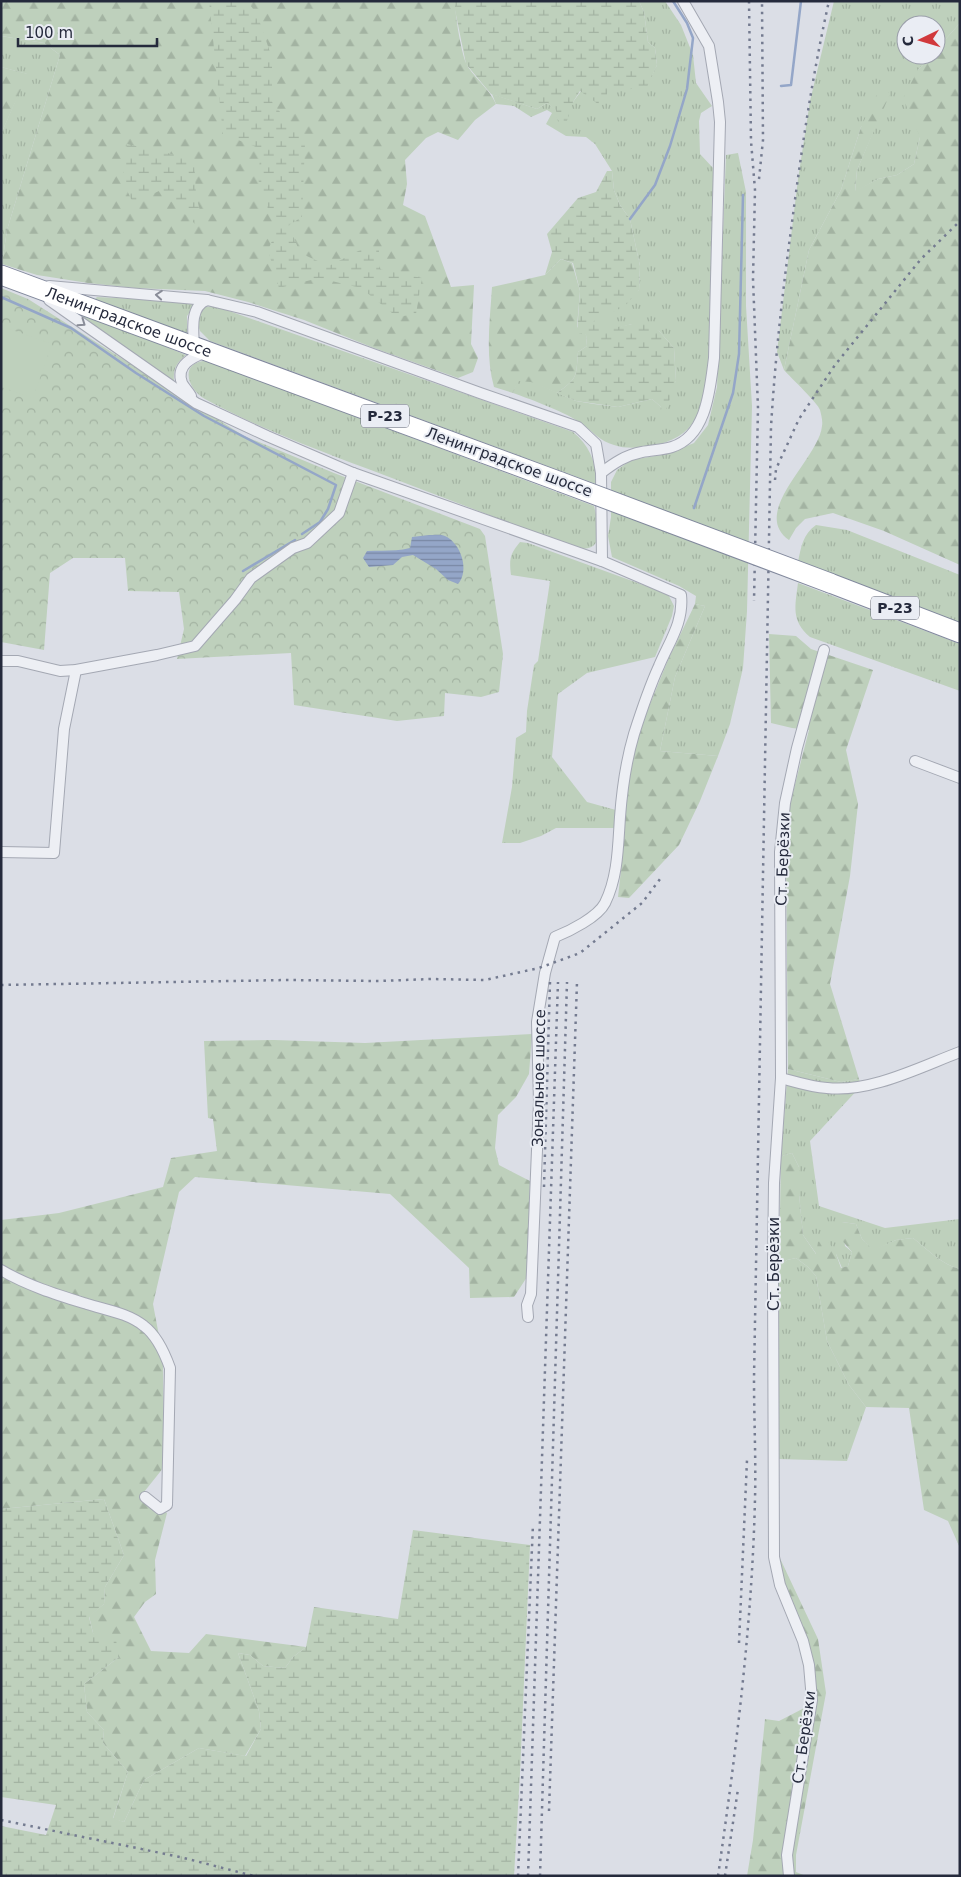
<svg xmlns="http://www.w3.org/2000/svg" width="961" height="1877" viewBox="0 0 961 1877" font-family="'DejaVu Sans',sans-serif">
<defs>
<pattern id="grass-tufts" width="24" height="20" patternUnits="userSpaceOnUse" patternTransform="scale(1.25)"><rect width="24" height="20" fill="#bed0bc"/><path d="M3 7l-1-3M5 7V3M7 7l1-3M15 17l-1-3M17 17v-4M19 17l1-3" fill="none" stroke="#a3b3a2"/></pattern>
<pattern id="forest-firs" width="22" height="20" patternUnits="userSpaceOnUse" patternTransform="scale(1.25)"><rect width="22" height="20" fill="#bed0bc"/><path d="M5 1l3.5 6h-7zM16 11l3.5 6h-7z" fill="#a3b3a2"/></pattern>
<pattern id="wetland-marsh" width="20" height="14" patternUnits="userSpaceOnUse" patternTransform="scale(1.25)"><rect width="20" height="14" fill="#bed0bc"/><path d="M1 5h8M5 5V1M11 12h8M15 12V8" fill="none" stroke="#a3b3a2"/></pattern>
<pattern id="park-crowns" width="20" height="18" patternUnits="userSpaceOnUse" patternTransform="scale(1.25)"><rect width="20" height="18" fill="#bed0bc"/><path d="M2 6a3 3 0 1 1 6 0M12 15a3 3 0 1 1 6 0" fill="none" stroke="#a3b3a2"/></pattern>
<pattern id="water-rules" width="6" height="5" patternUnits="userSpaceOnUse" patternTransform="scale(1.25)"><rect width="6" height="5" fill="#94a6c8"/><path d="M0 2.5h6" fill="none" stroke="#7987a4"/></pattern>
</defs>
<rect width="100%" height="100%" fill="#dbdee6"/>
<g fill="url(#grass-tufts)">
<path d="M639 1H665L681 25 693 55 696 83 712 106 701 113 699 121 700 154 714 169 709 369C703 409 697 438 651 446 639 448 625 449 614 445 600 441 593 432 582 424 566 412 532 400 513 393L517 381H531L576 401 594 404 618 407 652 399 661 407 676 381 674 348 659 331 632 324 613 329 591 322 639 290 640 266 630 219 620 205 614 190 612 171 595 144 586 137 566 136 546 124 552 113 547 110 531 117 514 106 496 104 492 94 537 109 547 103 557 110 573 102 581 91 652 75 657 65 655 48 648 42 644 12Z"/>
<path d="M834 1H960V23L936 50V25H906V55H932L918 70 920 137 914 164 897 175 878 179 855 192 857 170 889 94 861 127 841 190 809 250 784 370 777 352 798 179 810 101Z"/>
<path d="M1 36 44 43 60 55 7 230 2 264 1 134 27 74 1 67Z"/>
<path d="M738 153 746 192V306L752 406 747 611 743 668 730 724 718 756 660 751 675 677 705 606 695 604 696 596 679 586 612 557 608 536 611 517V482L617 470 631 460 667 454 694 443 708 425 717 387 726 155Z"/>
<path d="M97 297 197 302 187 316V333L95 301 94 300Z"/>
<path d="M215 306 573 432C589 445 597 463 596 484L210 341 200 331 197 322 201 311 205 307Z"/>
<path d="M80 312 186 355C176 363 173 369 174 382L77 315Z"/>
<path d="M203 361 210 362 594 506C599 527 606 556 573 547 510 523 447 499 384 475 323 452 262 430 205 399 190 391 178 365 203 361Z"/>
<path d="M816 525 847 530 960 575V624L798 562C801 547 803 534 816 525Z"/>
<path d="M520 542 528 543 668 594 674 606 672 616 655 657 587 673 558 694 552 757 587 802 623 812 621 828H556L541 836 520 843H502L512 787 516 738 526 732 527 711 534 665 538 661 550 581 511 575C509 559 510 554 520 542Z"/>
<path d="M798 583 960 644V691L810 637C791 621 795 606 798 583Z"/>
<path d="M788 1069 841 1082 859 1079 861 1086 810 1141 819 1206 885 1228 960 1219V1269C942 1265 927 1249 913 1238L896 1240 873 1251 862 1239 856 1224 842 1222 845 1246 852 1252 848 1266 842 1268 836 1254 817 1255 803 1235 799 1194V1167L792 1153 781 1156Z"/>
<path d="M796 1258 808 1267 816 1276 827 1341 849 1385 866 1407 847 1461 777 1459 779 1266 787 1260Z"/>
</g>
<g fill="url(#forest-firs)">
<path d="M1 1H455C455 15 461 51 466 63 471 75 489 88 496 104L475 120 458 140 438 132 426 138 405 160 407 184 403 205 425 216 451 287 474 285 471 344 478 358 473 372 458 378 374 348 304 320 248 302 205 291 135 288 88 283 37 275 2 264 7 230 60 55 44 43 1 36Z"/>
<path d="M960 23V472L958 474 960 476V565L884 531 833 513 805 519 796 528 789 540C749 512 819 459 822 426 823 421 821 414 820 410 818 403 791 378 784 370L809 250 841 190 861 127 881 86 890 94 857 170 855 191 878 179 897 175 914 164 920 137 903 98 918 70 932 55H936V50Z"/>
<path d="M1 67 28 74 1 134Z"/>
<path d="M561 259 572 263 580 291 577 327 586 335 587 346 578 352C576 377 578 378 557 393L531 382 518 381 513 393 494 387C485 355 490 320 492 287L545 275Z"/>
<path d="M695 604 705 606 675 677 660 751 718 756 700 801 679 845 629 898 618 897 622 861 623 812 637 736 668 660Z"/>
<path d="M769 634 796 636 811 649 873 670 846 750 858 804 850 876 830 984 859 1079 841 1082 788 1069 786 852 790 804 809 730 792 728 771 723Z"/>
<path d="M532 1034 529 1074 516 1097 498 1115 495 1148 499 1165 530 1181 527 1277 514 1297 470 1298 469 1268 390 1194 195 1177 179 1192 153 1304 163 1357 164 1467 140 1497 167 1513 155 1560 156 1594 145 1602 134 1617 151 1651 189 1653 206 1634 306 1647 293 1657 285 1668 263 1666 250 1655 238 1653 259 1711 261 1729 245 1756 199 1748 144 1780 124 1822 113 1819 128 1772 103 1743 104 1730 87 1712 84 1684 119 1657 93 1633 89 1616 104 1604 105 1587 124 1555 104 1499 1 1509V1220L59 1213 163 1187 171 1158 217 1151 213 1119 208 1118 204 1041 274 1040 365 1043Z"/>
<path d="M792 1153 799 1167V1194L803 1235 816 1254 818 1242 826 1238 836 1254 841 1268 848 1266 852 1252 839 1237 842 1222 856 1224 862 1239 873 1250 896 1240 913 1238C927 1249 942 1265 960 1269V1548L948 1521 924 1510 909 1408 866 1407 849 1385 827 1341 816 1276 808 1267 796 1258 787 1260 779 1266 781 1156Z"/>
<path d="M777 1552 818 1639 826 1693 796 1855V1872L806 1876H747L753 1840 765 1719 779 1721 814 1703V1684L782 1584Z"/>
</g>
<g fill="url(#wetland-marsh)">
<path d="M209 1H248L258 17 272 58V102L305 143 302 217 289 225 300 253 329 266 366 247 379 250V269L422 278 416 314 397 317 361 288 319 278 279 288 268 250 278 227 262 197 258 178 261 149 223 134Z"/>
<path d="M455 1H639L644 12 648 42 655 48 657 65 647 87 623 90 607 85V97L598 104 580 91 573 102 565 127 557 119 556 110 547 103 537 109 491 94 466 64 455 10Z"/>
<path d="M127 144 194 159 196 195 201 215 195 224 178 207 159 191 133 203 123 182 125 155Z"/>
<path d="M607 171H612L614 190 620 205 630 219 640 266 639 290 625 306 592 322H609L613 328 632 324H648L659 331 674 348 676 381 665 413 660 412 661 407 652 399 618 407 576 401 557 393C578 378 576 377 578 352L587 346 586 335 577 333 580 291 573 263 561 259 545 275 552 252 547 234 578 198 596 192Z"/>
<path d="M104 1499 124 1555 105 1587 104 1604 89 1617 93 1633 116 1640 119 1657 84 1684 87 1712 104 1730 103 1743 128 1772 113 1818 124 1822 144 1780 199 1748 246 1756 261 1729 259 1711 238 1653 250 1655 263 1666 285 1668 293 1657 306 1647 314 1607 398 1619 413 1530 530 1545 520 1773 514 1876H1V1826L46 1835 56 1805 1 1797V1509Z"/>
</g>
<path fill="url(#park-crowns)" d="M1 288 28 299 244 436 334 473 480 529 485 536 503 654 499 692 481 697 445 693 444 716 397 721 294 705 291 653 177 659 184 629 179 592 128 591 125 558H73L50 573 44 650 1 642Z"/>
<path fill="#bed0bc" d="M1 326 52 344 33 398 1 387Z"/>
<path fill="url(#water-rules)" d="M429 535C433 535 441 534 445 536 461 543 470 571 458 584L448 580 436 569 413 555 402 557 393 565 369 567 363 558 367 551C382 550 396 552 410 548L412 537Z"/>
<g fill="none" stroke-linecap="round" stroke-linejoin="round">
<g stroke="#94a6c8" stroke-width="2.5">
<path d="M781 86 791 85 801 1"/>
<path d="M630 219 655 185 670 146 687 89 693 38 687 23 673 1"/>
<path d="M1 297 71 328 136 373 204 416 336 485 328 509 320 522 302 534"/>
<path d="M694 508 733 393 739 354 743 195"/>
<path d="M243 571 295 540"/>
</g>
<defs>
<g id="street">
<path d="M49 286 207 300 257 312 480 393 578 427 596 444 601 473 602 561"/>
<path d="M49 300 196 403 267 436 353 473 602 561 681 595C684 622 669 642 659 666 649 688 641 712 634 734 626 761 622 790 620 817 618 846 618 877 605 903 598 917 570 931 555 937L545 973 537 1022 539 1102 531 1294 527 1305 528 1317"/>
<path d="M194 345C193 330 190 306 207 300"/>
<path d="M191 396C189 392 184 387 182 383 175 365 193 357 206 352"/>
<path d="M601 473C614 463 626 455 642 452 652 450 663 450 672 447 707 436 710 388 714 358L720 122 718 102 709 46 683 1"/>
<path d="M1 661H18L60 671 76 670 157 655 195 646 235 600 251 578 293 548 307 543 339 513 353 473"/>
<path d="M915 761 960 778"/>
<path d="M1 852 54 853 64 729 76 670"/>
<path d="M781 1078C796 1082 811 1087 827 1088 870 1093 920 1067 960 1052"/>
<path d="M1 1270C28 1286 58 1295 87 1304 106 1310 128 1313 144 1326 156 1335 165 1354 170 1368L167 1505 160 1509 145 1497"/>
<path d="M789 1876 787 1855 812 1700 809 1665 803 1641 780 1585 774 1557 773 1268 774 1183 781 1078 780 852 785 803 797 748 824 650"/>
</g>
<g id="highway">
<path id="s1" d="M1 275 561 482"/>
<path d="M830 583 960 633"/>
</g>
</defs>
<use href="#street" stroke="#a4a8b3" stroke-width="12"/>
<use href="#highway" stroke="#82899d" stroke-width="21"/>
<use href="#street" stroke="#edeff4" stroke-width="10"/>
<use href="#highway" stroke="#fff" stroke-width="19"/>
<g stroke="#747b90" stroke-width="2.5" stroke-dasharray="2.5 5" stroke-linecap="butt">
<path d="M749 1 751 141 755 190 753 279 758 408 754 601"/>
<path d="M759 179 763 140 762 1"/>
<path d="M775 480 776 469 799 419 835 365 921 259 960 221"/>
<path d="M1 985 287 980 379 981 431 979 485 980 539 968 580 953 642 903 660 879"/>
<path d="M544 1187 550 982"/>
<path d="M739 1643 747 1460"/>
<path d="M549 1811 577 982"/>
<path d="M1 1820 180 1857 254 1876"/>
<path d="M518 1876 533 1524"/>
<path d="M528 1876 558 982"/>
<path d="M540 1876 567 982"/>
<path d="M718 1876C736 1751 752 1626 755 1499 756 1459 754 1419 754 1378L771 427C775 361 782 296 791 230 801 153 812 77 829 1"/>
<path d="M725 1876 738 1789"/>
</g>
<defs>
<path id="highway-bridge" d="M561 482 830 583"/>
</defs>
<use href="#highway-bridge" stroke="#82899d" stroke-width="21" stroke-linecap="butt"/>
<use href="#highway-bridge" stroke="#fff" stroke-width="19"/>
</g>
<defs><path id="oneway-chevron" d="M-2-3.5L2.5 0L-2 3.5" fill="none" stroke-width="1.6" stroke-linecap="round" stroke-linejoin="round" transform="scale(1.25)"/></defs>
<g stroke="#898c98">
<use href="#oneway-chevron" transform="translate(159 295) rotate(-175)"/>
<use href="#oneway-chevron" transform="translate(82 323) rotate(35)"/>
</g>
<g text-anchor="middle" stroke-width="4" stroke-linejoin="round" paint-order="stroke">
<g fill="#eaedf4" stroke="#606473" stroke-width="1">
<rect x="361" y="404.5" width="48" height="23" rx="4"/>
<rect x="871" y="596.5" width="48" height="23" rx="4"/>
</g>
<g font-size="14" font-weight="bold" fill="#252a3c">
<text x="385" y="421">Р-23</text>
<text x="895" y="613">Р-23</text>
</g>
<g font-size="15" fill="#252a3c" stroke="#eaedf4">
<text dy="5" stroke="none"><textPath href="#s1" startOffset="136">Ленинградское шоссе</textPath></text>
<text transform="translate(509 462) rotate(20)" y="5">Ленинградское шоссе</text>
<text transform="translate(783 859) rotate(-88)" y="5">Ст. Берёзки</text>
<text transform="translate(539 1078) rotate(-89)" y="5">Зональное шоссе</text>
<text transform="translate(774 1264) rotate(-90)" y="5">Ст. Берёзки</text>
<text transform="translate(804 1737) rotate(-82)" y="5">Ст. Берёзки</text>
</g>
</g>
<rect width="961" height="1877" fill="none" stroke="#252a3c" stroke-width="5"/>
<g transform="translate(921 40) rotate(265)"><circle r="24" fill="#eaedf4" stroke="#9b9faa"/>
<path d="M0-4L9 19L0 12L-9 19Z" fill="#d1393c"/>
<text y="-8" font-size="14" font-weight="bold" text-anchor="middle" fill="#252a3c">С</text>
</g>
<path d="M18 38v8h139v-8" fill="none" stroke="#252a3c" stroke-width="2.5"/>
<text x="25" y="38" font-size="15" fill="#252a3c" stroke="#eaedf4" stroke-width="4" paint-order="stroke">100 m</text>
</svg>
